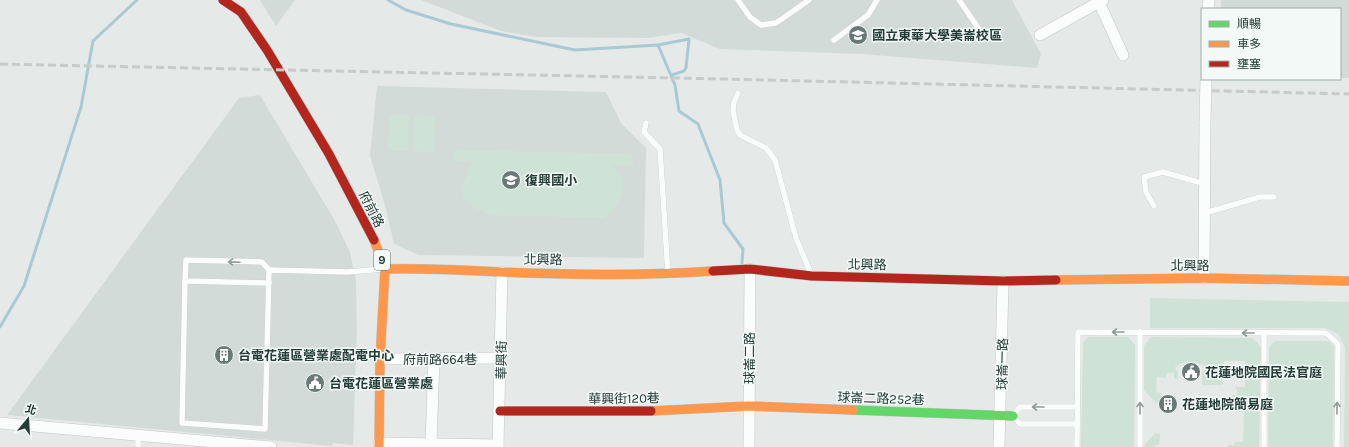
<svg xmlns="http://www.w3.org/2000/svg" width="1349" height="447" viewBox="0 0 1349 447" font-family="Karla,'Noto Sans TC',sans-serif">
<rect width="100%" height="100%" fill="#e5eae8"/>
<g fill="#d3dbd8">
<path d="M260 0H295L276 26Z"/>
<path d="M421 0H1012L1041 54 1037 68 861 54 720 49 681 33 647 38 537 37 501 31Z"/>
<path d="M1221 0H1349V78H1340V9H1221Z"/>
<path d="M377 86 606 92 621 123 646 148 644 258 419 255 394 244 385 205 370 156Z"/>
<path d="M260 95 335 221 350 252 356 281 357 332 353 445 333 443 332 446 7 415 239 98Z"/>
</g>
<g fill="#cfe2d7">
<path d="M389 114 410 115 408 151 388 150Z"/>
<path d="M414 115 435 116 434 152 413 151Z"/>
<path d="M454 150 632 154 633 166 610 165C612 167 616 169 618 171 631 185 617 210 604 218L489 215 469 205 464 198 462 189 471 162 453 161Z"/>
<path d="M1150 298 1349 302V447H1344L1345 347 1338 334 1325 328H1150Z"/>
<path d="M1089 337H1128L1135 345 1134 447H1081L1083 343Z"/>
<path d="M1151 337 1253 338 1261 347 1259 447H1228V445H1234V442H1243L1244 412H1235L1236 398 1232 397V395H1237V389H1235V387H1245V361H1224L1223 385H1202V373L1206 367C1195 361 1186 360 1175 367L1178 373V379H1174V373H1167L1166 378 1157 377 1156 392 1161 393 1160 403H1156L1144 390V346Z"/>
<path d="M1274 341H1328L1334 346 1333 447H1268L1269 347Z"/>
<path d="M1155 433 1160 434 1159 445H1155V447H1143Z"/>
</g>
<g fill="none" stroke-linecap="round" stroke-linejoin="round">
<g stroke="#a9cad5" stroke-width="3">
<path d="M388 0 406 10 451 24 575 50 658 45 675 85 679 111 698 124 720 180 724 223 743 249 742 263"/>
<path d="M658 45 689 39 686 68 684 71 672 75"/>
<path d="M0 327 24 286 81 107 93 41 137 0"/>
</g>
<defs>
<g id="lane">
<path d="M738 0 750 17 761 25 776 23 809 0"/>
<path d="M959 0 979 29"/>
<path d="M834 40 868 15 877 0"/>
<path d="M738 93 734 102 733 111 737 130 740 135 766 148 775 160 796 238 811 274"/>
<path d="M646 123 644 132 660 149 668 274"/>
<path d="M1154 206 1146 192 1144 177 1163 172 1205 184"/>
<path d="M1205 213 1260 197H1274"/>
<path d="M185 281 182 423 265 429 269 270 348 272 382 269"/>
<path d="M269 283 185 281 186 260 262 262 269 270"/>
<path d="M1077 407H1020L1013 416 1020 424H1077"/>
<path d="M138 447V435"/>
<path d="M1077 447 1078 332 1326 333 1338 344 1337 447"/>
<path d="M1140 447V332"/>
<path d="M1264 447V333"/>
</g>
<g id="street">
<path d="M1098 0 1123 55"/>
<path d="M1208 9 1209 0"/>
<path d="M1040 35 1103 0"/>
<path d="M1204 278 1205 122"/>
<path d="M380 359 501 358"/>
<path d="M0 423 271 447"/>
<path d="M379 443 498 445"/>
<path d="M431 444 434 359"/>
<path d="M498 447 502 272"/>
<path d="M749 447 750 269"/>
<path d="M999 447 1003 281"/>
</g>
<path id="fast" d="M853 410 1013 416"/>
<g id="slow">
<path d="M374 240 385 269 380 359 379 447"/>
<path d="M385 269C424 268 462 270 500 272 571 275 643 276 713 271"/>
<path d="M1056 280 1204 278 1349 281"/>
<path d="M651 411 749 406 853 410"/>
</g>
<g id="jam">
<path d="M223 0 241 12 267 50 329 154 374 240"/>
<path d="M713 271 750 269 812 276 1003 281 1056 280"/>
<path d="M500 411H651"/>
</g>
</defs>
<use href="#lane" stroke="#c2c7c5" stroke-width="6"/>
<use href="#street" stroke="#c2c7c5" stroke-width="12"/>
<use href="#fast" stroke="#c1c7c5" stroke-width="10"/>
<use href="#slow" stroke="#c1c7c5" stroke-width="10"/>
<use href="#jam" stroke="#c1c7c5" stroke-width="10"/>
<use href="#lane" stroke="#fbfcfc" stroke-width="5.5"/>
<use href="#street" stroke="#fbfcfc" stroke-width="11"/>
<use href="#fast" stroke="#63d668" stroke-width="9"/>
<use href="#slow" stroke="#ff974d" stroke-width="9"/>
<use href="#jam" stroke="#b3261e" stroke-width="9"/>
<path stroke="#c7cbca" stroke-width="3" stroke-dasharray="8 4" stroke-linecap="butt" d="M0 64 723 79 1349 94"/>
<defs>
<path id="street-bridge" d="M1205 122 1206 79"/>
</defs>
<use href="#street-bridge" stroke="#c2c7c5" stroke-width="12" stroke-linecap="butt"/>
<use href="#street-bridge" stroke="#fbfcfc" stroke-width="11"/>
</g>
<defs><path id="oneway-shaft" d="M-6 0H5M1.5-3L5.5 0L1.5 3" fill="none" stroke-width="1.6" stroke-linecap="round" stroke-linejoin="round"/></defs>
<g stroke="#909c9a">
<use href="#oneway-shaft" transform="translate(234 262) rotate(-178)"/>
<use href="#oneway-shaft" transform="translate(1118 332) rotate(-180)"/>
<use href="#oneway-shaft" transform="translate(1248 333) rotate(-180)"/>
<use href="#oneway-shaft" transform="translate(1038 407) rotate(-180)"/>
<use href="#oneway-shaft" transform="translate(1140 408) rotate(-90)"/>
<use href="#oneway-shaft" transform="translate(1337 408) rotate(-90)"/>
</g>
<defs>
<symbol id="university-disc" viewBox="-11 -11 22 22"><circle r="9.5" fill="#687976" stroke="#f3f9f6"/><path d="M0-5L7-2L0 1L-7-2ZM-4 1L0 2.5L4 1V4Q0 6-4 4Z" fill="#fff"/></symbol>
<symbol id="school-disc" viewBox="-11 -11 22 22"><circle r="9.5" fill="#687976" stroke="#f3f9f6"/><path d="M0-5L7-2L0 1L-7-2ZM-4 1L0 2.5L4 1V4Q0 6-4 4Z" fill="#fff"/></symbol>
<symbol id="building-disc" viewBox="-11 -11 22 22"><circle r="9.5" fill="#687976" stroke="#f3f9f6"/><path d="M-4-6H4V6H1V3H-1V6H-4ZM-2.5-4.3h1.7v1.8h-1.7ZM.8-4.3h1.7v1.8H.8ZM-2.5-1h1.7V.8h-1.7ZM.8-1h1.7V.8H.8Z" fill="#fff"/></symbol>
<symbol id="civic-disc" viewBox="-11 -11 22 22"><circle r="9.5" fill="#687976" stroke="#f3f9f6"/><path d="M-.6-6.5H3V-4.5H.6V-3L4-1V1h2V6H-6V1h2V-1L-.6-3ZM-1.2 2.5V6h2.4V2.5Z" fill="#fff"/></symbol>
</defs>
<g fill-rule="evenodd">
<use href="#university-disc" x="847" y="24" width="22" height="22"/>
<use href="#school-disc" x="500" y="169" width="22" height="22"/>
<use href="#building-disc" x="213" y="344" width="22" height="22"/>
<use href="#civic-disc" x="1180" y="361" width="22" height="22"/>
<use href="#civic-disc" x="304" y="372" width="22" height="22"/>
<use href="#building-disc" x="1157" y="393" width="22" height="22"/>
</g>
<g text-anchor="middle" stroke-width="3" stroke-linejoin="round" paint-order="stroke">
<rect fill="#f3f9f6" stroke="#627571" stroke-width="1" x="374" y="250" width="16" height="20" rx="3"/>
<g font-size="12" font-weight="bold" fill="#243c38">
<text x="382" y="264">9</text>
</g>
<g font-size="13" font-weight="bold" fill="#243c38" stroke="#f3f9f6" text-anchor="start">
<text x="872" y="40">國立東華大學美崙校區</text>
<text x="525" y="185">復興國小</text>
<text x="238" y="360">台電花蓮區營業處配電中心</text>
<text x="1205" y="377">花蓮地院國民法官庭</text>
<text x="329" y="388">台電花蓮區營業處</text>
<text x="1182" y="409">花蓮地院簡易庭</text>
</g>
<g font-size="13" fill="#243c38" stroke="#f3f9f6">
<text transform="translate(372 209) rotate(63)" y="5">府前路</text>
<text transform="translate(543 259) rotate(1)" y="5">北興路</text>
<text transform="translate(867 264) rotate(1)" y="5">北興路</text>
<text x="1190" y="270">北興路</text>
<text transform="translate(749 358) rotate(-90)" y="5">球崙二路</text>
<text x="440" y="364">府前路664巷</text>
<text transform="translate(501 360) rotate(-89)" y="5">華興街</text>
<text transform="translate(1002 364) rotate(-89)" y="5">球崙一路</text>
<text transform="translate(624 398) rotate(-1)" y="5">華興街120巷</text>
<text transform="translate(881 398) rotate(2)" y="5">球崙二路252巷</text>
</g>
</g>
<rect x="1201" y="8" width="140" height="72" fill="#f3f9f6" stroke="#a0adaa"/>
<rect x="1209" y="21" width="20" height="6" fill="#63d668" stroke="#a0adaa"/>
<text x="1237" y="28" font-size="12" fill="#243c38">順暢</text>
<rect x="1209" y="41" width="20" height="6" fill="#ff974d" stroke="#a0adaa"/>
<text x="1237" y="48" font-size="12" fill="#243c38">車多</text>
<rect x="1209" y="61" width="20" height="6" fill="#b3261e" stroke="#a0adaa"/>
<text x="1237" y="68" font-size="12" fill="#243c38">壅塞</text>
<g transform="translate(28 419) rotate(18)" stroke="#f3f9f6" stroke-width="3" paint-order="stroke">
<path d="M0-3L7 15L0 10L-7 15Z" fill="#243c38"/>
<text y="-6" font-size="11" font-weight="bold" text-anchor="middle" fill="#243c38">北</text>
</g>
</svg>
